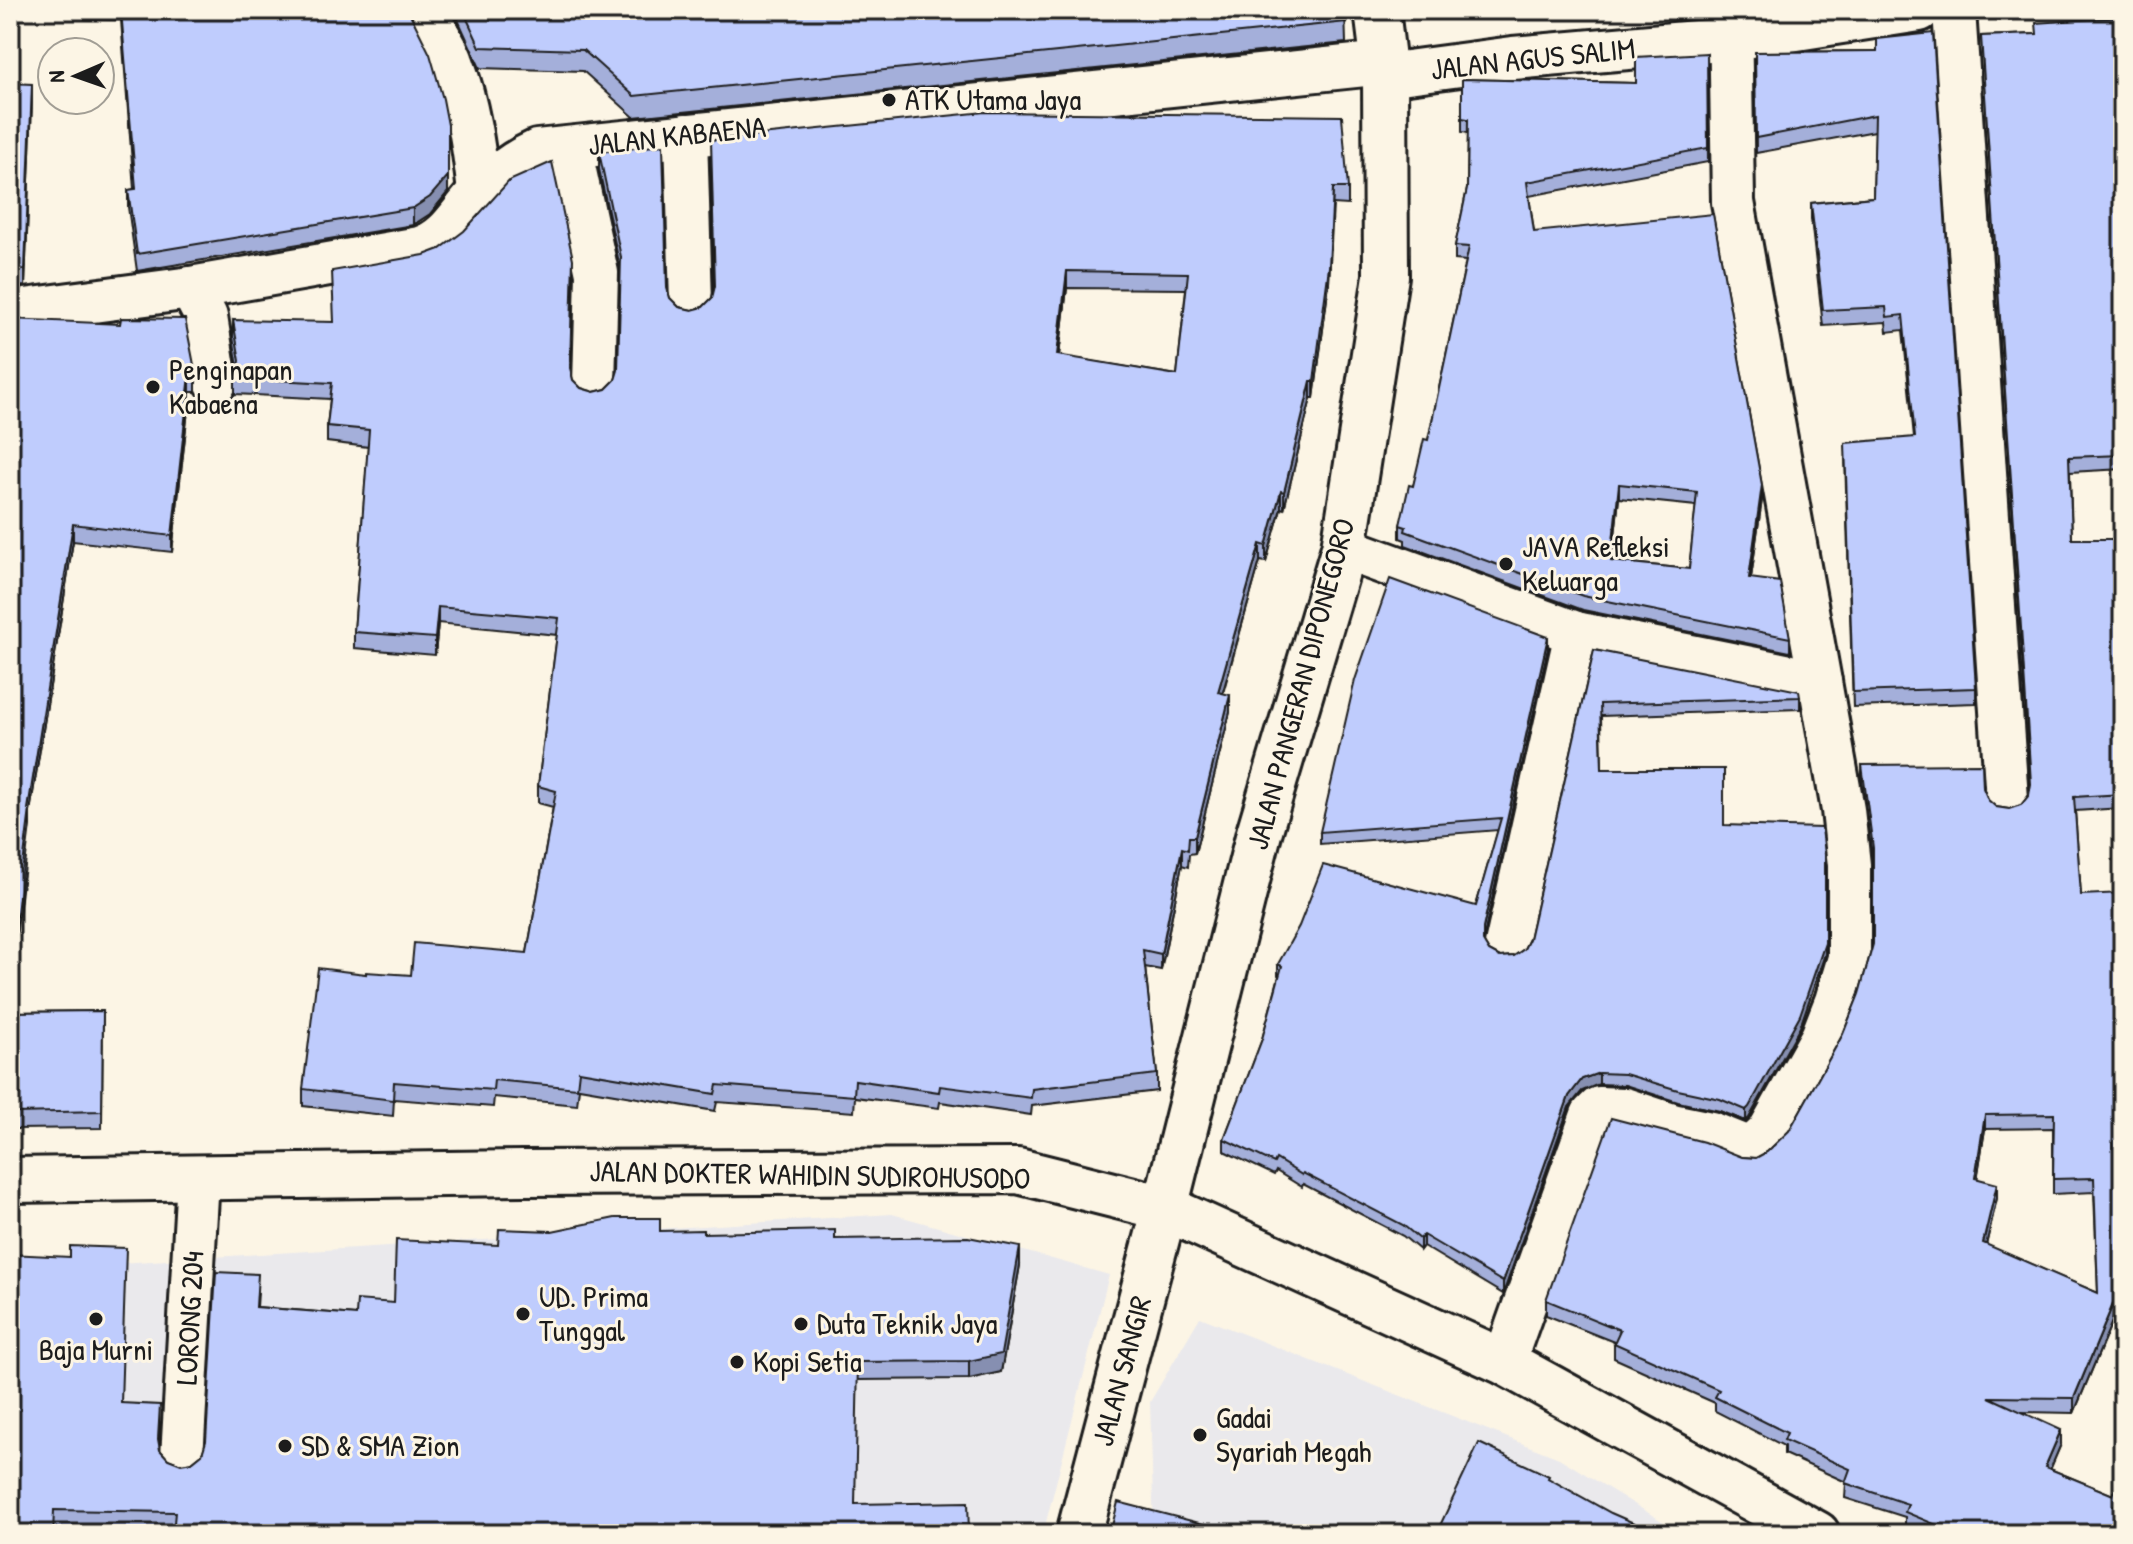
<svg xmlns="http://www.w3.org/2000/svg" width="2133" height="1544" viewBox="0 0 2133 1544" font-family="'Patrick Hand',sans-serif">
<rect width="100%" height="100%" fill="#fcf5e5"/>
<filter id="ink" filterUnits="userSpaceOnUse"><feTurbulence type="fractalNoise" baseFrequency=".0125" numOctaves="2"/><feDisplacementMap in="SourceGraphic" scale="16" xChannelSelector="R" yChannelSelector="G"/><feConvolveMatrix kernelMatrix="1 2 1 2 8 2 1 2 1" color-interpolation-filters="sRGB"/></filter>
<g filter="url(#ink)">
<g fill="#eae9ec">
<path d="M892 1214 1109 1275 1043 1534H10V1270Z"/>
<path d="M1200 1317 1559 1458 1683 1534H1154L1150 1402Z"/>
</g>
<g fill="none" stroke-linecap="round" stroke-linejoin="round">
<defs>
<g id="minor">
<path d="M431 10C431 30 446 44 452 62 468 104 474 148 479 192"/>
<path d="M1730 10 1733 202 1820 682"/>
<path d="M1954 10 2007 800"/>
<path d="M1385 75 1513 58 1731 39 1919 10"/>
<path d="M686 135 691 303"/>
<path d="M570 148 597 273 594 385"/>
<path d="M191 288 206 317 216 381"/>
<path d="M10 312 191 288 420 248C450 238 459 213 480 192 497 174 515 161 537 151L1384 63"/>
<path d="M1344 548 1576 633 1820 682 1843 810 1849 865V958L1836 1001 1822 1037 1768 1133 1751 1149 1711 1133 1672 1125 1624 1109 1599 1108 1592 1115 1504 1362"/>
<path d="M1506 945 1576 633"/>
<path d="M182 1458 198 1178"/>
</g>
<path id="tertiary" d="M1079 1534 1165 1208 1259 833 1344 548 1386 276 1385 75 1377 10"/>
<path id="secondary" d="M10 1180 523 1173 1018 1171 1165 1208 1504 1362 1817 1534"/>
</defs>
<use href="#minor" stroke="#1c1c1c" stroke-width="48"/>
<use href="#tertiary" stroke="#1c1c1c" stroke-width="50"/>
<use href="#secondary" stroke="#1c1c1c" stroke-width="50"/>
<use href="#minor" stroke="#fcf5e5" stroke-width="42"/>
<use href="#tertiary" stroke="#fcf5e5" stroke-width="44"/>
<use href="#secondary" stroke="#fcf5e5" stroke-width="44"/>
</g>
<g fill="#a4afda" stroke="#1c1c1c" stroke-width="2" fill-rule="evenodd">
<path d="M85 10H410L448 125V192L430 214 413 225 137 271 128 207V190L134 189 121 20 85 19Z"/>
<path d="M455 10H1345L1346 43 634 117 583 71 480 68 455 13Z"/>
<path d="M2120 10H2123V469L2070 472 2072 539H2123V808L2075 811 2081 895 2123 1295 2074 1413 2022 1412 2061 1444 2050 1469 2113 1495 2123 1469V1534H1923L1905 1526V1517L1845 1498 1846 1482 1784 1454V1446L1715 1411V1403L1614 1358V1342L1546 1315V1300L1742 1157 1756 1158 1767 1152 1789 1131 1843 1034 1859 994 1873 944V863L1862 779V765L1983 788 1988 800 1996 807 2009 809 2021 805 2029 795 2030 788 2025 701 1981 36 2037 34 2120 18ZM2053 1128V1194L2094 1192 2098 1293 1986 1245 1997 1198 1977 1179 1985 1129Z"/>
<path d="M1877 51 1976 688V703L1853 707 1845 458 1914 437 1903 330 1887 332 1886 322 1823 326 1811 219V203L1873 197 1875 131 1756 153 1755 52Z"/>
<path d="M1707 53 1708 162 1529 196 1534 232 1762 499 1751 578 1790 638V652L1583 610 1405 545V540L1400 538V525L1428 440 1466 261 1455 260V246L1467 189 1468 133 1462 132V79L1636 83ZM1619 498 1696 506 1689 569 1612 561Z"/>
<path d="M10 83 32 101 25 286 10 288Z"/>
<path d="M599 152 667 288 670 298 679 307 692 310 703 307 712 298 714 288 711 157 1348 188V205L1333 204 1329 283 1314 398H1311L1284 509 1281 508 1266 562 1260 561 1223 693 1230 712 1195 853 1189 854 1188 867 1182 865 1161 970 1145 967 1157 1074V1091L1032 1106 1031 1115 940 1102 939 1108 855 1097 854 1112 717 1102 715 1111 579 1088 577 1105 494 1097 493 1107 394 1099 393 1116 303 1106V1089L366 974 411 975 527 953 553 807 538 803V786L557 635 438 623 435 655 354 648V632L368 447 327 442V426L330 399 235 394V378L238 367 233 337V320L570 370 573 380 581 388 594 392 606 389 615 380 618 370 621 272 599 169ZM1067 288 1186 289 1177 375 1059 356Z"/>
<path d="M10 319 196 375V392H190L172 552 73 541 30 812V826L14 426H10Z"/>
<path d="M1548 648 1483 937V941L1489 951 1500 957 1514 956 1524 949 1529 939 1594 650 1800 697V709L1601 716 1602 769 1724 825 1825 954 1800 1027 1749 1118 1746 1121 1720 1111 1678 1102 1625 1085 1599 1084 1582 1091 1569 1107 1503 1294 1423 1246 1420 1250 1403 1236 1303 1184 1302 1187 1276 1171 1274 1175 1224 1151V1139L1262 1039 1279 976 1278 975V964L1476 906 1498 830 1320 844V832Z"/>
<path d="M103 1011 102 1128 15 1129V1122H10V1012Z"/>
<path d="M552 1231H660L835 1239 1020 1265 1001 1372 969 1379 858 1380 173 1530 54 1528 53 1534H10L122 1403 160 1423 159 1443 160 1450 168 1459 181 1464 192 1462 202 1454 258 1292 257 1307 356 1315 394 1303 498 1245Z"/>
</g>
<g fill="#868fb1" stroke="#1c1c1c" stroke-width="2">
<path d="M32 84V101L25 286V269Z"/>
<path d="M448 176V192L430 214 413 225V208Z"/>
<path d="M1333 188 1329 283 1314 398V381Z"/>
<path d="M1067 271V288L1057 372V355Z"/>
<path d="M190 375V392L172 552V536Z"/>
<path d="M1311 381V398L1284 509V492Z"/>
<path d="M1619 484V498L1611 575V561Z"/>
<path d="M1762 485V499L1749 592V578Z"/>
<path d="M1281 491V508L1266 562V546Z"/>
<path d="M73 524V541L30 812V826L10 986V969L28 809Z"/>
<path d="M1260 544V561L1218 709V692Z"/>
<path d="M438 607V623L435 655V638Z"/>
<path d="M1548 637V648L1483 940V928Z"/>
<path d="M1230 695V712L1195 853V837Z"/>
<path d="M1182 848V865L1161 970V954Z"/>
<path d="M1825 943V954L1800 1027 1749 1118 1746 1121V1110Z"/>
<path d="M1599 1073V1084L1582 1091 1569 1107 1503 1294V1282L1569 1096 1582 1079Z"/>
<path d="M1985 1115V1129L1975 1193V1178Z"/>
<path d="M1997 1184V1198L1983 1258V1243Z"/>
<path d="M1423 1235V1246L1420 1250V1239Z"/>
<path d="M1020 1247V1265L1001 1372 969 1379V1361Z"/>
<path d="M2123 1280V1295L2074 1413V1398Z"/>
<path d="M2061 1430V1444L2045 1482V1467Z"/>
</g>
<g fill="#bfccfd" stroke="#1c1c1c" stroke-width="2" fill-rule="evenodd">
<path d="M121 10H410L411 16 430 54 443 99 448 125V176L430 197 413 208 137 254 128 190 136 189Z"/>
<path d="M463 10H1345L1346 22 634 96 583 50 480 47Z"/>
<path d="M2120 10H2123V455L2069 457 2072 539H2123V794L2074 797 2081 895 2123 893V1280L2074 1398 1989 1397 2061 1430 2045 1467 2113 1495 2123 1469V1506H2113L2123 1510V1534H1958L1905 1512 1908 1504 1845 1483 1850 1469 1784 1440 1787 1433 1715 1397 1719 1390 1614 1343 1620 1330 1546 1300 1611 1118 1704 1142 1742 1157 1756 1158 1767 1152 1789 1131 1843 1034 1859 994 1873 944V848L1862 765 1982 764 1983 788 1988 800 1996 807 2009 809 2021 805 2029 795 2031 784 2025 687 1981 36 2037 34 2036 23 2121 17ZM2054 1114 2053 1179 2094 1178 2098 1293 1983 1243 1997 1184 1975 1178 1985 1115Z"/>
<path d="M1933 33 1976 688 1853 692 1845 443 1915 437 1903 315 1887 317 1886 307 1823 310 1811 203 1873 197 1875 115 1756 138 1755 52 1877 51V39Z"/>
<path d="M1707 53 1708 148 1527 182 1534 232 1713 214 1762 485 1749 578 1780 582 1790 638 1583 596 1405 531 1406 527 1400 525 1409 485 1413 486 1424 439 1428 440 1469 247 1455 246 1467 189 1468 119 1462 118V79L1636 83V57ZM1619 484 1697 492 1689 569 1611 561Z"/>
<path d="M10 83 32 84 25 269 10 271Z"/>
<path d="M985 112 1342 116 1348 188H1333L1329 267 1314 381H1311L1284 492 1281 491 1266 546 1260 544 1218 692 1230 695 1195 837H1189L1188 850 1182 848 1161 954 1143 950 1157 1074 1032 1089 1031 1098 940 1086 939 1092 855 1080 854 1096 717 1085 715 1094 579 1071 577 1088 494 1080 493 1090 394 1082 393 1100 303 1089 318 968 366 974V972L411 975 414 943 527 953 556 791 538 786 559 618 438 607 435 638 354 632 369 430 327 426 332 383 235 378 240 361 233 320 334 322 332 271 424 255 440 249 464 231 509 181 552 162 573 259 570 368 573 380 581 388 594 392 606 389 615 380 618 370 621 257 599 152 663 145 667 288 670 298 679 307 692 310 703 307 712 298 715 286 711 140ZM1067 271 1188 273 1177 375 1057 355Z"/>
<path d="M121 318 185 319 196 375H190L172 536 73 524 28 809H30L10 969V460L16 410H10V319L120 324Z"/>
<path d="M1390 579 1548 637 1483 928V941L1489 951 1500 957 1514 956 1524 949 1529 939 1594 650 1799 691 1800 697 1600 704 1602 769H1724V825L1822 828 1825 855V943L1800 1015 1749 1107 1746 1110 1720 1099 1678 1090 1625 1074 1599 1073 1582 1079 1569 1096 1503 1282 1423 1235 1420 1239 1403 1225 1303 1173 1302 1175 1276 1159 1274 1163 1224 1139 1262 1039 1282 966 1278 964 1299 926 1323 865 1476 906 1501 818 1320 832 1355 680Z"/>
<path d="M103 1011 102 1111 15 1113V1105H10V1012Z"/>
<path d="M615 1218H660V1231L703 1230V1233L835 1230V1239L968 1237 1020 1247 1001 1354 969 1361 858 1362 855 1504 968 1502 969 1534H173L175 1512 54 1510 53 1534H10V1254L70 1257V1246L126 1248 121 1403 160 1405 158 1439 160 1450 168 1459 181 1464 192 1462 202 1454 206 1441 216 1272 258 1274 256 1307 356 1315 357 1300 394 1303 396 1240 498 1245 499 1229 552 1231Z"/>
<path d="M1479 1443 1549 1476 1548 1478 1611 1513 1659 1534H1436Z"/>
<path d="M1118 1502 1242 1534H1110Z"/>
</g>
</g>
<g fill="#1c1c1c" stroke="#fcf5e5" stroke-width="3">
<circle cx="889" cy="100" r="8"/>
<circle cx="153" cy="387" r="8"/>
<circle cx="1506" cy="564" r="8"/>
<circle cx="523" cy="1314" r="8"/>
<circle cx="96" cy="1319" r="8"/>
<circle cx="801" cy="1324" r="8"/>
<circle cx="737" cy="1362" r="8"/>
<circle cx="1200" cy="1435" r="8"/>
<circle cx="285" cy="1446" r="8"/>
</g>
<g text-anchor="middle" stroke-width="6" stroke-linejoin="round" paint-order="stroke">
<g font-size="30" fill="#1c1c1c" stroke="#fcf5e5">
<text transform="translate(1533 59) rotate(-6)" y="10">JALAN AGUS SALIM</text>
<text transform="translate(677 136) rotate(-6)" y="10">JALAN KABAENA</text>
<text transform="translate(1301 684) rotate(-75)" y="10">JALAN PANGERAN DIPONEGORO</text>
<text transform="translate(810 1175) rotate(1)" y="10">JALAN DOKTER WAHIDIN SUDIROHUSODO</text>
<text transform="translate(190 1318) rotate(-87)" y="10">LORONG 204</text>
<text transform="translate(1122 1371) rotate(-75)" y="10">JALAN SANGIR</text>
</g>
<g font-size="30" fill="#1c1c1c" stroke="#fcf5e5" text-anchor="start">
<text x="905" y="110">ATK Utama Jaya</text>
<text x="169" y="380">Penginapan<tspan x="169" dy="34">Kabaena</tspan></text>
<text x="1522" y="557">JAVA Refleksi<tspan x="1522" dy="34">Keluarga</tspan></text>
<text x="539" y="1307">UD. Prima<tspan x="539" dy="34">Tunggal</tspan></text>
<text x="817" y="1334">Duta Teknik Jaya</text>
<text x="96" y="1360" text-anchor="middle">Baja Murni</text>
<text x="753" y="1372">Kopi Setia</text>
<text x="1216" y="1428">Gadai<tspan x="1216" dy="34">Syariah Megah</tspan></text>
<text x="301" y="1456">SD &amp; SMA Zion</text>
</g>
</g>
<rect width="2133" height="1544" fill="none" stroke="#fcf5e5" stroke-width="40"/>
<rect x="20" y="20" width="2093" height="1504" fill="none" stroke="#1c1c1c" stroke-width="3" filter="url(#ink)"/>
<g transform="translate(76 76) rotate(268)"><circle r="38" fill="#fcf5e5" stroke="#a29e95" stroke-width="2"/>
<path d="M0-6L14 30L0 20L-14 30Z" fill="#1c1c1c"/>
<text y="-12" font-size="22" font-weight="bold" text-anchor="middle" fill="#1c1c1c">N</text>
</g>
</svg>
